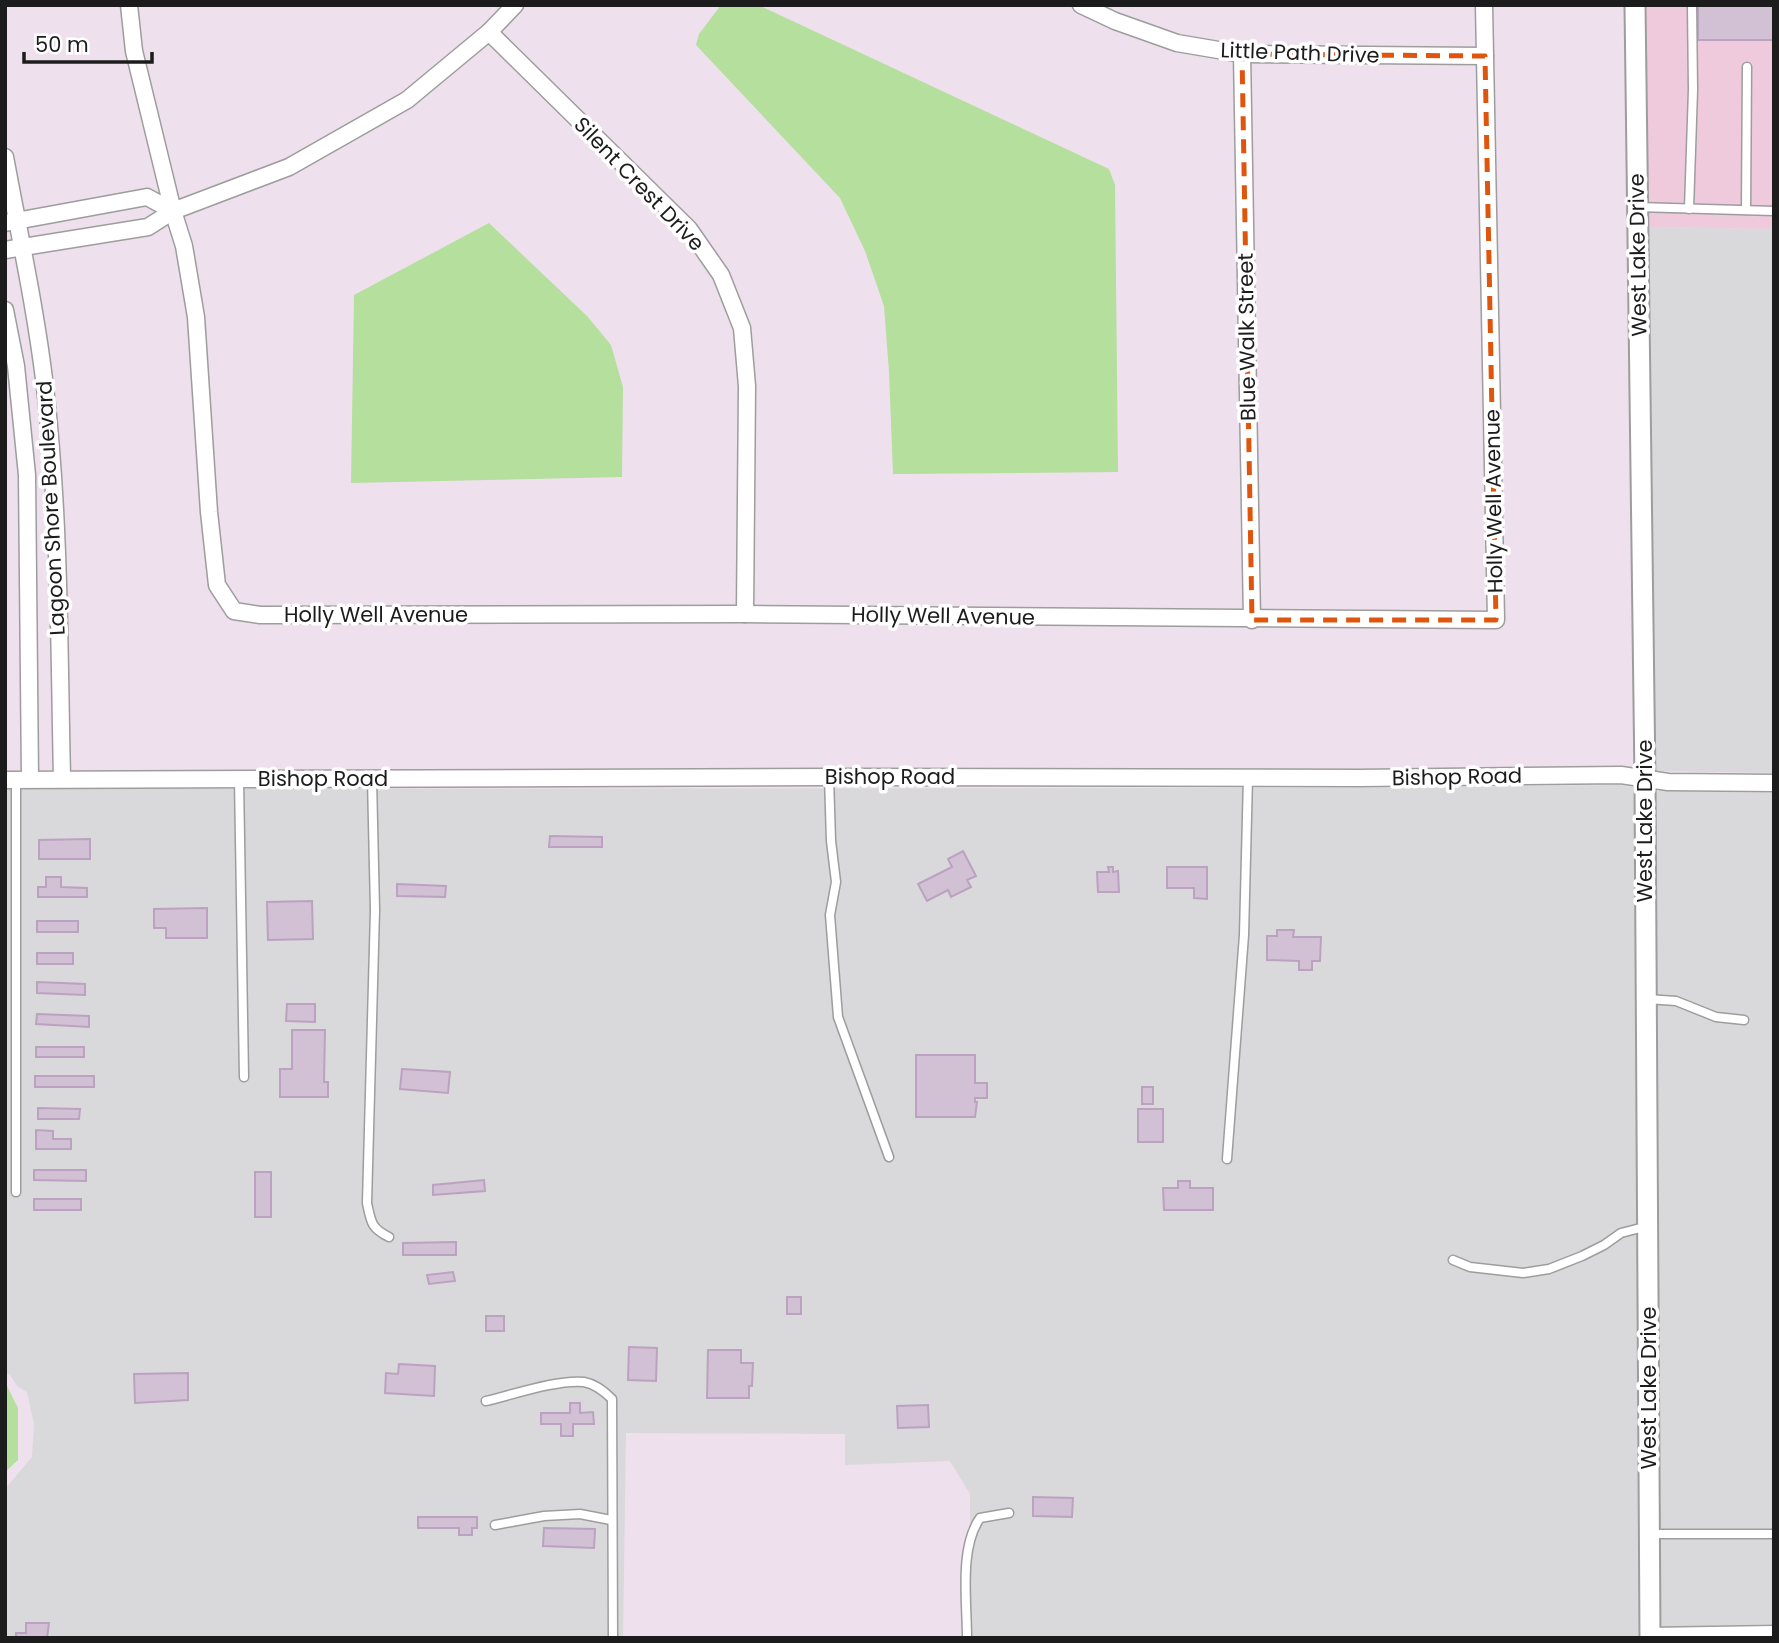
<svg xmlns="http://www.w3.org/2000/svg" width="1779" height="1643" viewBox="0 0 1779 1643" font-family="Poppins,sans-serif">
<rect width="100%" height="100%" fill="#eee0ed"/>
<g fill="#d9d8da">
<path d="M1646 227 1774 229V773L1654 771Z"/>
<path d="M1620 785 1637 788 1641 1638H971L970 1494 950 1461 845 1465V1434L626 1433 623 1638H5V1489L32 1457 34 1424 27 1392 17 1386 10 1375 5 1373V789L1360 788Z"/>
<path d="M1654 791 1774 793V1624L1659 1627Z"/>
</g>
<path fill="#efc9dc" d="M1643 5H1774V229L1646 227Z"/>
<g fill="#b4df9d">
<path d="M721 5H758L1109 169 1115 185 1118 472 893 474 889 372 884 306 865 251 840 198 696 45 699 34Z"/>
<path d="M489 223 588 317 611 345 623 387 622 477 351 483 354 295Z"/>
<path d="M5 1382 18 1408V1460L5 1472Z"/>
</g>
<g fill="#d2c0d5" stroke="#bca2c1" stroke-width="2">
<rect x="1698" y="5" width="76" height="35"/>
<path d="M550 836 602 837V847H549Z"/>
<path d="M90 839V859H39V840Z"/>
<path d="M963 851 976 876 967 880 971 887 951 897 948 890 927 901 918 884 952 867 948 859Z"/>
<path d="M1108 867H1113V872L1118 871 1119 892H1098L1097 872H1109Z"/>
<path d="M1167 867H1207V899L1194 898V888H1167Z"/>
<path d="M46 877H61V887L87 888V897H38V887H46Z"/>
<path d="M397 884 446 886 445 897 397 896Z"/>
<path d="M312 901 313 939 268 940 267 902Z"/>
<path d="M207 908V938H166V928H154V909Z"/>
<rect x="37" y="921" width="41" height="11"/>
<path d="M1277 930H1294L1293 937H1321L1320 961H1312V970H1299V961L1267 960V936H1277Z"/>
<rect x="37" y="953" width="36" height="11"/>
<path d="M37 982 85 984V995L37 993Z"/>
<path d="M287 1004H315V1022L286 1021Z"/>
<path d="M37 1014 89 1016V1027L36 1024Z"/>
<path d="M292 1030H325L324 1082H328V1097H280V1069H292Z"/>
<rect x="36" y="1047" width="48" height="10"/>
<path d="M916 1055H975V1083H987V1098H975V1102H977L975 1117H916Z"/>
<path d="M402 1069 450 1072 448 1093 400 1089Z"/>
<rect x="35" y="1076" width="59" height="11"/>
<rect x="1142" y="1087" width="11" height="17"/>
<path d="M38 1108 80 1109 79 1119H38Z"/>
<rect x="1138" y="1109" width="25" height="33"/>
<path d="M36 1130 53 1131V1139H71V1149H36Z"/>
<path d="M34 1170H86V1181L34 1180Z"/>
<rect x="255" y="1172" width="16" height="45"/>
<path d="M484 1180 485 1191 433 1195V1185Z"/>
<path d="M1178 1181H1190V1188H1213V1210H1164L1163 1188H1178Z"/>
<rect x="34" y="1199" width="47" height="11"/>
<path d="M456 1242V1255H403V1243Z"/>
<path d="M453 1272 455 1281 429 1284 427 1275Z"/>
<rect x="787" y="1297" width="14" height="17"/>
<rect x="486" y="1316" width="18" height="15"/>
<path d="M629 1347 657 1348 656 1381 628 1380Z"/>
<path d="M708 1350H741V1363H753L752 1386H749V1398H707Z"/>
<path d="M399 1364 435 1366 434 1396 385 1393 386 1373 398 1374Z"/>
<path d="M188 1373V1400L135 1403 134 1374Z"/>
<path d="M570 1403H580V1413L593 1412 594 1424H573V1436H561V1424H541V1413H570Z"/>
<path d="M928 1405 929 1427 898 1428 897 1406Z"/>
<path d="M1033 1497 1073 1498 1072 1517 1033 1516Z"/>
<path d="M418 1517H477V1528H472V1535H459V1528H418Z"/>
<path d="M544 1528 595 1529 594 1548 543 1546Z"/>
<path d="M26 1623H49L47 1638H16V1633H26Z"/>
</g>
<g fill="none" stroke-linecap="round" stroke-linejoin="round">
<defs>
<g id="service">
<path d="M1637 207 1774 211"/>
<path d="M1689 209 1693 90 1692 5"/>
<path d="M1746 210 1747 67"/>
<path d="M829 777 831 841 836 882 830 915 838 1017 889 1157"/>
<path d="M239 779 244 1077"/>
<path d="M372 779 375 910 367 1203C371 1222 371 1228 389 1237"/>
<path d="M16 780V1192"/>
<path d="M1647 999 1676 1001 1716 1017 1744 1020"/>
<path d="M1227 1159 1244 935 1248 777"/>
<path d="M1453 1260 1470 1267 1523 1273 1549 1269 1582 1256 1604 1245 1621 1233 1648 1226"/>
<path d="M486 1401C512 1395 558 1379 584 1382 595 1384 604 1391 612 1399L613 1638"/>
<path d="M495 1525 544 1516 580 1514 611 1520"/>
<path d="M1651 1534H1774"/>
<path d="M967 1638C967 1601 959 1548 980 1518L1009 1513"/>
</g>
<g id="minor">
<path d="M129 5 134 51 173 211 184 246 196 317 209 512 217 585 234 611 260 615 745 614 1496 620 1484 5"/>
<path d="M1081 5 1115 21 1177 43 1242 54 1485 56"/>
<path d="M489 32 689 229 721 275 742 328 747 386 745 614"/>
<path d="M1242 54 1252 620"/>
<path d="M5 157C19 233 36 310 45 387 60 517 59 648 62 778"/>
<path d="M5 223 147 197 173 211"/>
<path d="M5 250 148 227 173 211 289 167 407 100 489 32 515 5"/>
<path d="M5 310 16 366 27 475 30 779"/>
<path d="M5 780 829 777 1360 778 1621 775 1668 782 1774 783"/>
<path d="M1650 1636 1774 1634"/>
</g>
<path id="tertiary" d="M1635 5 1645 780 1650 1638"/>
</defs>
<use href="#service" stroke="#9d9d9d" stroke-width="11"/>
<use href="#minor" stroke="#9d9d9d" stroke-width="19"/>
<use href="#tertiary" stroke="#9d9d9d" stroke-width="23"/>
<use href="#service" stroke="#fff" stroke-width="8"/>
<use href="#minor" stroke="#fff" stroke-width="16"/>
<use href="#tertiary" stroke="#fff" stroke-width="19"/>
</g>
<path fill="none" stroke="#de560d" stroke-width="5" stroke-dasharray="14 9" stroke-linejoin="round" d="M1242 54 1485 56 1496 620H1252Z"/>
<g text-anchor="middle" stroke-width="7" stroke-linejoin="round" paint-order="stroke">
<g font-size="21" fill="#1c1c1c" stroke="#fff">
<text transform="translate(1300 53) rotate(2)" y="7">Little Path Drive</text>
<text transform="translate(639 184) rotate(46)" y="7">Silent Crest Drive</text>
<text transform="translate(1638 255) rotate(-91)" y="7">West Lake Drive</text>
<text transform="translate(1247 337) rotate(-91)" y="7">Blue Walk Street</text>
<text transform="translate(1494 501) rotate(-91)" y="7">Holly Well Avenue</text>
<text transform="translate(51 508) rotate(-93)" y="7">Lagoon Shore Boulevard</text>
<text x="376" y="622">Holly Well Avenue</text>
<text transform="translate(943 616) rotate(1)" y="7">Holly Well Avenue</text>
<text x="890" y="784">Bishop Road</text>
<text transform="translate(1457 777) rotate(-1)" y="7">Bishop Road</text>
<text x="323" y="786">Bishop Road</text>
<text transform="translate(1645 821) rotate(-90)" y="7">West Lake Drive</text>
<text transform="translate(1649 1388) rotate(-90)" y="7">West Lake Drive</text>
</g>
</g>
<rect width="1779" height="1643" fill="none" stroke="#1c1c1c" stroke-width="14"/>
<path d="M24 52v10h128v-10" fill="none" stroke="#1c1c1c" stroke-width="3.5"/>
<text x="35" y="52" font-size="21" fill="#1c1c1c" stroke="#ffffff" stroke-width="5" paint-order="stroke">50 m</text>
</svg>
